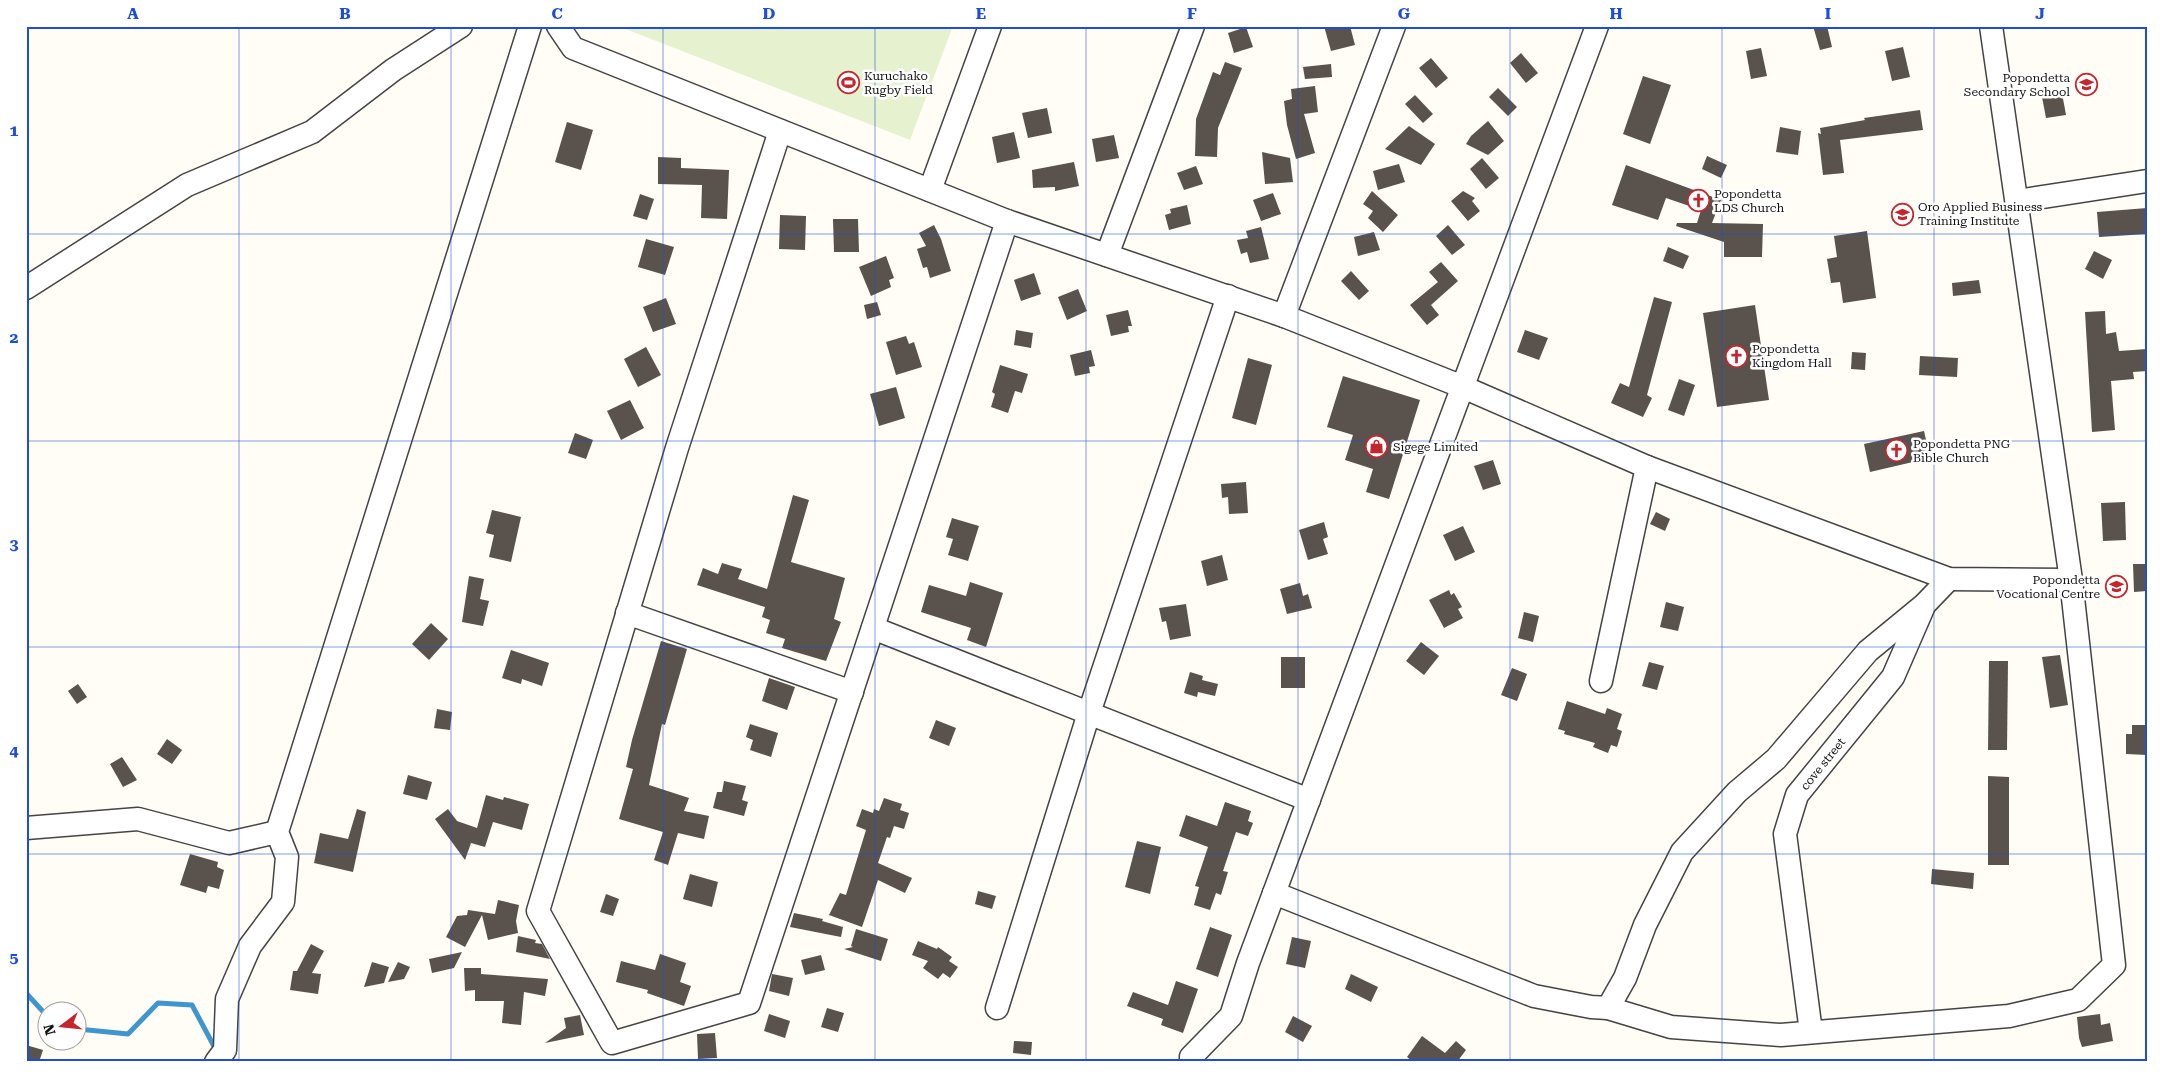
<svg xmlns="http://www.w3.org/2000/svg" width="2173" height="1088" viewBox="0 0 2173 1088" font-family="'Roboto Serif',serif">
<rect width="100%" height="100%" fill="#fffdf5"/>
<path fill="#e6f2cf" d="M618 26H953L910 140Z"/>
<g fill="none" stroke-linecap="round" stroke-linejoin="round">
<g stroke="#3f96cf" stroke-width="5">
<path d="M26 993 48 1017"/>
<path d="M78 1029 128 1034 158 1003 192 1005 216 1050"/>
</g>
</g>
<g fill="#5a524d">
<path d="M1324 26H1350L1355 45 1331 51Z"/>
<path d="M1813 26H1827L1832 47 1820 50Z"/>
<path d="M1246 27 1253 47 1234 53 1228 33Z"/>
<path d="M1903 47 1910 77 1892 81 1885 51Z"/>
<path d="M1761 48 1767 76 1751 79 1746 51Z"/>
<path d="M1521 53 1538 73 1526 83 1510 63Z"/>
<path d="M1431 58 1448 78 1436 88 1419 68Z"/>
<path d="M1225 62 1242 68 1218 128 1217 157 1195 156 1196 119 1213 72 1220 75Z"/>
<path d="M1331 64 1332 77 1305 79 1303 67Z"/>
<path d="M1643 76 1671 85 1650 144 1623 134Z"/>
<path d="M1315 86 1318 112 1304 114 1315 153 1296 159 1287 125 1284 101 1292 99 1291 89Z"/>
<path d="M1498 88 1517 107 1508 116 1489 97Z"/>
<path d="M2062 93 2066 115 2046 118 2042 97Z"/>
<path d="M1415 95 1433 114 1423 123 1405 104Z"/>
<path d="M1047 108 1052 133 1028 138 1022 113Z"/>
<path d="M1920 110 1923 130 1840 140 1844 173 1823 175 1818 133 1821 134 1820 128 1865 120 1864 118Z"/>
<path d="M1488 121 1504 141 1488 155 1466 144 1471 136Z"/>
<path d="M567 122 593 130 581 170 555 162Z"/>
<path d="M1409 126 1435 144 1421 165 1385 149Z"/>
<path d="M1780 127 1801 131 1798 155 1776 152Z"/>
<path d="M1014 132 1020 158 997 163 992 137Z"/>
<path d="M1114 135 1119 158 1096 162 1092 139Z"/>
<path d="M1262 152 1290 158 1293 182 1265 184Z"/>
<path d="M1707 156 1727 165 1721 178 1702 169Z"/>
<path d="M658 157 681 158V168L729 170 727 219 701 218 702 185 658 184Z"/>
<path d="M1482 158 1499 178 1486 189 1470 169Z"/>
<path d="M1074 162 1079 186 1055 191V187L1033 188 1032 170Z"/>
<path d="M1399 164 1405 182 1378 190 1373 171Z"/>
<path d="M1626 165 1721 200 1712 223 1763 224 1762 257H1724V242L1676 226 1677 223H1697L1701 210 1666 198 1658 220 1612 205Z"/>
<path d="M1196 166 1203 184 1184 190 1177 173Z"/>
<path d="M1372 191 1398 215 1383 232 1368 218 1373 211 1363 204Z"/>
<path d="M1463 191 1475 198 1472 201 1480 211 1468 221 1451 201Z"/>
<path d="M1273 193 1281 214 1261 221 1253 200Z"/>
<path d="M640 194 654 199 647 220 633 216Z"/>
<path d="M1187 205 1191 224 1169 230 1165 215 1171 213 1170 209Z"/>
<path d="M2147 208V234L2099 237 2097 212Z"/>
<path d="M780 215 806 216 805 250 779 249Z"/>
<path d="M833 219H858L859 252H834Z"/>
<path d="M934 225 941 239 951 271 930 278 927 267 923 268 917 249 926 246 919 233Z"/>
<path d="M1448 225 1465 245 1452 255 1436 236Z"/>
<path d="M1261 227 1269 259 1250 263 1247 252 1241 254 1237 240 1248 238 1246 231Z"/>
<path d="M1867 231 1876 298 1843 303 1840 282 1831 283 1827 259 1837 257 1834 236Z"/>
<path d="M1374 232 1380 250 1358 256 1354 237Z"/>
<path d="M646 239 674 247 665 275 638 267Z"/>
<path d="M1668 247 1689 256 1683 269 1663 261Z"/>
<path d="M2094 251 2112 260 2103 279 2085 269Z"/>
<path d="M886 256 894 278 889 280 891 287 871 296 859 267Z"/>
<path d="M1441 262 1458 281 1431 305 1439 315 1427 325 1410 305 1438 282 1429 272Z"/>
<path d="M1351 271 1369 291 1359 300 1341 281Z"/>
<path d="M1034 273 1041 294 1021 301 1014 280Z"/>
<path d="M1979 280 1981 293 1953 296 1952 283Z"/>
<path d="M1078 289 1087 311 1067 320 1058 297Z"/>
<path d="M1654 297 1672 302 1647 395 1652 398 1643 417 1611 403 1620 383 1629 387Z"/>
<path d="M666 298 676 324 653 332 643 307Z"/>
<path d="M877 302 881 315 867 319 864 305Z"/>
<path d="M1755 305 1769 400 1717 407 1703 313Z"/>
<path d="M1128 310 1132 326H1128L1129 332 1111 336 1106 315Z"/>
<path d="M2105 311 2106 334 2116 332 2119 351 2147 349V371L2133 372 2134 379 2111 381 2115 430 2092 432 2085 312Z"/>
<path d="M1016 330 1033 333 1031 348 1014 345Z"/>
<path d="M1525 330 1548 338 1539 360 1517 352Z"/>
<path d="M906 336 909 344 914 342 922 367 896 375 886 342Z"/>
<path d="M646 347 661 375 638 387 624 359Z"/>
<path d="M1091 350 1095 366 1089 367 1090 373 1075 376 1070 355Z"/>
<path d="M1852 352 1866 353 1865 370 1851 369Z"/>
<path d="M1920 356 1958 358 1957 377 1919 375Z"/>
<path d="M1248 358 1272 365 1256 425 1232 418Z"/>
<path d="M1000 365 1028 374 1022 393 1015 391 1008 413 991 407 995 394 992 392Z"/>
<path d="M1343 376 1420 400 1389 499 1366 492 1373 469 1345 460 1353 435 1327 427Z"/>
<path d="M1679 379 1695 385 1684 416 1668 410Z"/>
<path d="M896 387 905 418 879 426 870 394Z"/>
<path d="M630 400 644 428 621 440 607 411Z"/>
<path d="M1924 431 1930 458 1870 472 1864 444Z"/>
<path d="M575 433 593 440 586 459 568 453Z"/>
<path d="M1493 460 1501 484 1483 490 1474 466Z"/>
<path d="M1246 482 1248 513 1229 514 1228 497 1222 498 1221 484Z"/>
<path d="M793 495 809 500 791 562 845 578 834 619 841 622 826 661 782 648 785 639 766 633 770 620 762 617 765 607 697 585 703 568 718 574 722 563 742 569 738 579 767 589Z"/>
<path d="M2125 502 2126 540 2103 541 2101 503Z"/>
<path d="M492 510 521 517 511 562 489 557 494 535 486 533Z"/>
<path d="M1656 512 1670 519 1665 531 1650 524Z"/>
<path d="M952 518 979 526 968 561 948 555 953 539 946 537Z"/>
<path d="M1324 522 1328 537 1323 539 1328 554 1308 560 1299 530Z"/>
<path d="M1463 526 1475 552 1455 561 1443 535Z"/>
<path d="M1222 555 1228 580 1207 586 1201 561Z"/>
<path d="M2133 564H2147V591L2134 592Z"/>
<path d="M469 576 484 579 480 599 489 601 483 626 462 622Z"/>
<path d="M970 582 1003 593 986 647 967 640 971 628 921 612 929 585 966 596Z"/>
<path d="M1300 583 1303 596 1308 594 1312 608 1287 614 1280 589Z"/>
<path d="M1449 590 1451 595 1454 593 1462 607 1458 609 1463 618 1444 628 1429 600Z"/>
<path d="M1666 602 1684 607 1678 631 1660 627Z"/>
<path d="M1186 604 1191 636 1170 640 1166 621 1162 622 1159 608Z"/>
<path d="M1524 612 1539 616 1533 642 1518 638Z"/>
<path d="M431 623 448 639 429 660 412 644Z"/>
<path d="M661 641 687 649 665 725 662 724 649 785 689 798 684 811 709 816 704 839 678 833 668 865 654 860 663 832 619 819 633 769 626 767 632 740Z"/>
<path d="M1421 642 1439 656 1424 675 1406 661Z"/>
<path d="M511 650 549 663 542 686 522 679 521 684 502 678Z"/>
<path d="M2060 655 2068 705 2050 708 2042 657Z"/>
<rect x="1281" y="657" width="24" height="31"/>
<path d="M1989 661H2008L2007 750H1988Z"/>
<path d="M1649 662 1664 666 1657 690 1642 686Z"/>
<path d="M1512 668 1527 674 1517 701 1501 695Z"/>
<path d="M1190 672 1203 676 1202 680 1218 684 1215 696 1198 692 1197 697 1184 693Z"/>
<path d="M769 678 795 687 787 710 762 701Z"/>
<path d="M78 684 87 697 77 704 68 691Z"/>
<path d="M1567 701 1605 714 1607 708 1622 714 1617 729 1622 731 1617 747 1611 745 1608 753 1593 747 1595 743 1564 734 1565 731 1558 729Z"/>
<path d="M437 709 452 712 450 730 434 728Z"/>
<path d="M936 720 956 728 949 746 929 738Z"/>
<path d="M750 724 778 733 771 757 750 750 753 740 746 737Z"/>
<path d="M2132 725H2147V755L2126 754V734H2132Z"/>
<path d="M167 739 182 750 172 764 157 754Z"/>
<path d="M122 757 137 780 123 787 110 764Z"/>
<path d="M408 775 432 782 427 800 403 794Z"/>
<path d="M1988 776 2009 777V865H1988Z"/>
<path d="M724 781 746 786 742 800 748 802 744 816 713 808 717 792H722Z"/>
<path d="M486 795 503 800 504 797 529 804 522 830 493 822 485 847 471 843 465 860 435 819 448 809 457 821 477 828Z"/>
<path d="M884 798 902 804 900 810 909 813 904 829 894 826 890 838 887 837 878 863 912 878 905 893 878 880 862 927 829 915 840 893 846 895 866 830 856 826 862 809 873 813 874 809 879 811Z"/>
<path d="M1225 802 1251 811 1248 821 1253 823 1248 836 1236 832 1223 871 1228 872 1221 895 1216 893 1210 910 1194 905 1199 887 1195 886 1208 847 1179 836 1186 815 1217 826Z"/>
<path d="M357 809 366 812 353 872 314 863 320 833 348 839Z"/>
<path d="M1137 841 1161 847 1150 894 1125 887Z"/>
<path d="M190 854 218 862 217 867 224 870 219 889 208 886 206 893 180 885Z"/>
<path d="M1932 869 1974 873 1973 889 1931 884Z"/>
<path d="M690 874 718 882 712 907 683 899Z"/>
<path d="M978 891 996 896 992 909 975 904Z"/>
<path d="M606 894 619 899 613 916 600 912Z"/>
<path d="M498 900 519 905 516 921 518 933 488 940 482 915 465 947 446 937 457 916 467 915 468 910 495 914Z"/>
<path d="M794 913 823 919 822 921 843 927 841 937 790 927Z"/>
<path d="M1210 927 1232 935 1218 977 1196 969Z"/>
<path d="M856 929 888 939 881 961 844 949 853 947 851 946Z"/>
<path d="M518 936 536 940 535 943 542 944 550 959 516 952Z"/>
<path d="M1292 937 1311 941 1305 968 1286 964Z"/>
<path d="M918 941 937 949 938 947 952 957 949 961 958 967 950 978 943 973 938 979 923 968 928 961 912 955Z"/>
<path d="M311 944 324 951 312 973 321 974 318 994 290 990 293 971H297Z"/>
<path d="M462 952 454 968 432 973 429 959Z"/>
<path d="M660 954 686 963 680 982 691 986 684 1006 647 993 648 990 616 982 621 961 655 970Z"/>
<path d="M821 955 825 970 805 975 801 960Z"/>
<path d="M372 962 389 967 384 983 364 987Z"/>
<path d="M398 962 410 967 404 979 388 982Z"/>
<path d="M464 968H481V974L548 979 545 996 524 992 521 1025 502 1023 504 1001H475V990L465 991Z"/>
<path d="M772 974 793 978 789 996 769 991Z"/>
<path d="M1351 974 1378 987 1371 1002 1345 989Z"/>
<path d="M1176 981 1198 989 1183 1033 1161 1025 1163 1019 1127 1006 1133 992 1168 1005Z"/>
<path d="M827 1008 844 1013 838 1032 821 1027Z"/>
<path d="M769 1014 790 1021 785 1038 764 1031Z"/>
<path d="M2100 1014 2101 1025 2110 1023 2113 1041 2082 1047 2079 1038 2077 1017Z"/>
<path d="M580 1015 584 1035 545 1043 566 1028 564 1018Z"/>
<path d="M1293 1016 1312 1026 1303 1042 1285 1032Z"/>
<path d="M715 1033 717 1058 698 1059 697 1034Z"/>
<path d="M1422 1036 1445 1053 1456 1041 1466 1050 1457 1062H1413L1407 1057Z"/>
<path d="M1014 1041 1032 1042 1031 1055 1013 1053Z"/>
<path d="M26 1045 43 1050 39 1062H26Z"/>
</g>
<g fill="none" stroke-linecap="round" stroke-linejoin="round">
<defs>
<g id="minor">
<path d="M558 26 573 48 1007 221 1284 316 1463 387 1647 467 1949 579 2071 580"/>
<path d="M780 131 677 448 538 911 612 1043 749 1003 1007 221"/>
<path d="M930 190 990 26"/>
<path d="M2017 201 2147 181"/>
<path d="M1107 255 1193 26"/>
<path d="M26 288 187 185 312 132 393 70 461 26"/>
<path d="M1284 316 1394 26"/>
<path d="M627 613 852 692"/>
<path d="M873 628 1309 800"/>
<path d="M1601 681 1647 467"/>
<path d="M26 828 138 819 229 843 277 832"/>
<path d="M1274 893 1534 996 1591 1007 1608 1008 1671 1027 1781 1035 2009 1016 2078 1000 2114 965 2071 580 1991 26"/>
<path d="M997 1008 1089 713 1228 296"/>
<path d="M1608 1008 1625 978 1645 925 1682 852 1737 792 1776 759 1868 651 1924 605 1949 579"/>
<path d="M1811 1032 1785 834 1797 795 1893 677 1923 608"/>
<path d="M216 1062 225 1050 227 999 250 946 283 902 287 857 277 832 530 26"/>
<path d="M1191 1062V1057L1231 1016 1248 963 1597 26"/>
</g>
</defs>
<use href="#minor" stroke="#444" stroke-width="25"/>
<use href="#minor" stroke="#fff" stroke-width="22"/>
</g>
<path fill="none" stroke="#1d4ed8" stroke-width="1" stroke-opacity="0.55" d="M239 26V1062M451 26V1062M663 26V1062M875 26V1062M1086 26V1062M1298 26V1062M1510 26V1062M1722 26V1062M1934 26V1062M26 234H2147M26 441H2147M26 647H2147M26 854H2147"/>
<defs>
<symbol id="stadium-ring" viewBox="-11 -11 22 22"><circle r="9.5" fill="#fff" stroke="#c4262e" stroke-width="1.5"/><path d="M0-5a6.5 5 0 1 0 0 10a6.5 5 0 1 0 0-10ZM-3.5-1.8h7v3.6h-7Z" fill="#c4262e"/></symbol>
<symbol id="school-ring" viewBox="-11 -11 22 22"><circle r="9.5" fill="#fff" stroke="#c4262e" stroke-width="1.5"/><path d="M0-5L7-2L0 1L-7-2ZM-4 1L0 2.5L4 1V4Q0 6-4 4Z" fill="#c4262e"/></symbol>
<symbol id="church-ring" viewBox="-11 -11 22 22"><circle r="9.5" fill="#fff" stroke="#c4262e" stroke-width="1.5"/><path d="M-1.2-6h2.4v3.5h3.3v2.4h-3.3V6h-2.4V-.1h-3.3v-2.4h3.3Z" fill="#c4262e"/></symbol>
<symbol id="university-ring" viewBox="-11 -11 22 22"><circle r="9.5" fill="#fff" stroke="#c4262e" stroke-width="1.5"/><path d="M0-5L7-2L0 1L-7-2ZM-4 1L0 2.5L4 1V4Q0 6-4 4Z" fill="#c4262e"/></symbol>
<symbol id="shop-ring" viewBox="-11 -11 22 22"><circle r="9.5" fill="#fff" stroke="#c4262e" stroke-width="1.5"/><path d="M-5-2.5h2.3a2.7 3.5 0 0 1 5.4 0H5L5.5 6h-11ZM-1.5-2.5h3a1.5 2.3 0 0 0-3 0Z" fill="#c4262e"/></symbol>
</defs>
<g fill-rule="evenodd">
<use href="#stadium-ring" x="836" y="70" width="25" height="25"/>
<use href="#school-ring" x="2074" y="72" width="25" height="25"/>
<use href="#church-ring" x="1686" y="188" width="25" height="25"/>
<use href="#university-ring" x="1890" y="202" width="25" height="25"/>
<use href="#church-ring" x="1724" y="344" width="25" height="25"/>
<use href="#shop-ring" x="1364" y="434" width="25" height="25"/>
<use href="#church-ring" x="1884" y="438" width="25" height="25"/>
<use href="#school-ring" x="2104" y="574" width="25" height="25"/>
</g>
<g text-anchor="middle" stroke-width="5" stroke-linejoin="round" paint-order="stroke">
<g font-size="12" fill="#111" stroke="#fff" text-anchor="start">
<text x="864" y="80">Kuruchako<tspan x="864" dy="14">Rugby Field</tspan></text>
<text x="2070" y="82" text-anchor="end">Popondetta<tspan x="2070" dy="14">Secondary School</tspan></text>
<text x="1714" y="198">Popondetta<tspan x="1714" dy="14">LDS Church</tspan></text>
<text x="1918" y="211">Oro Applied Business<tspan x="1918" dy="14">Training Institute</tspan></text>
<text x="1752" y="353">Popondetta<tspan x="1752" dy="14">Kingdom Hall</tspan></text>
<text x="1913" y="448">Popondetta PNG<tspan x="1913" dy="14">Bible Church</tspan></text>
<text x="1393" y="451">Sigege Limited</text>
<text x="2100" y="584" text-anchor="end">Popondetta<tspan x="2100" dy="14">Vocational Centre</tspan></text>
</g>
<g font-size="12" fill="#111" stroke="#fff">
<text transform="translate(1823 764) rotate(-51)" y="4">cove street</text>
</g>
</g>
<rect width="2173" height="1088" fill="none" stroke="#ffffff" stroke-width="55"/>
<g transform="translate(62 1026) rotate(254)"><circle r="24" fill="#ffffff" stroke="#a0a0a0"/>
<path d="M0-4L9 19L0 12L-9 19Z" fill="#c4262e"/>
<text y="-8" font-size="14" font-weight="bold" text-anchor="middle" fill="#111111">N</text>
</g>
<rect x="28" y="28" width="2118" height="1032" fill="none" stroke="#1d4ed8" stroke-width="2"/>
<g font-size="16" text-anchor="middle" font-weight="bold" fill="#1d4ed8">
<text x="133" y="19">A</text>
<text x="345" y="19">B</text>
<text x="557" y="19">C</text>
<text x="769" y="19">D</text>
<text x="981" y="19">E</text>
<text x="1192" y="19">F</text>
<text x="1404" y="19">G</text>
<text x="1616" y="19">H</text>
<text x="1828" y="19">I</text>
<text x="2040" y="19">J</text>
<text x="14" y="136">1</text>
<text x="14" y="343">2</text>
<text x="14" y="550">3</text>
<text x="14" y="756">4</text>
<text x="14" y="963">5</text>
</g>
</svg>
